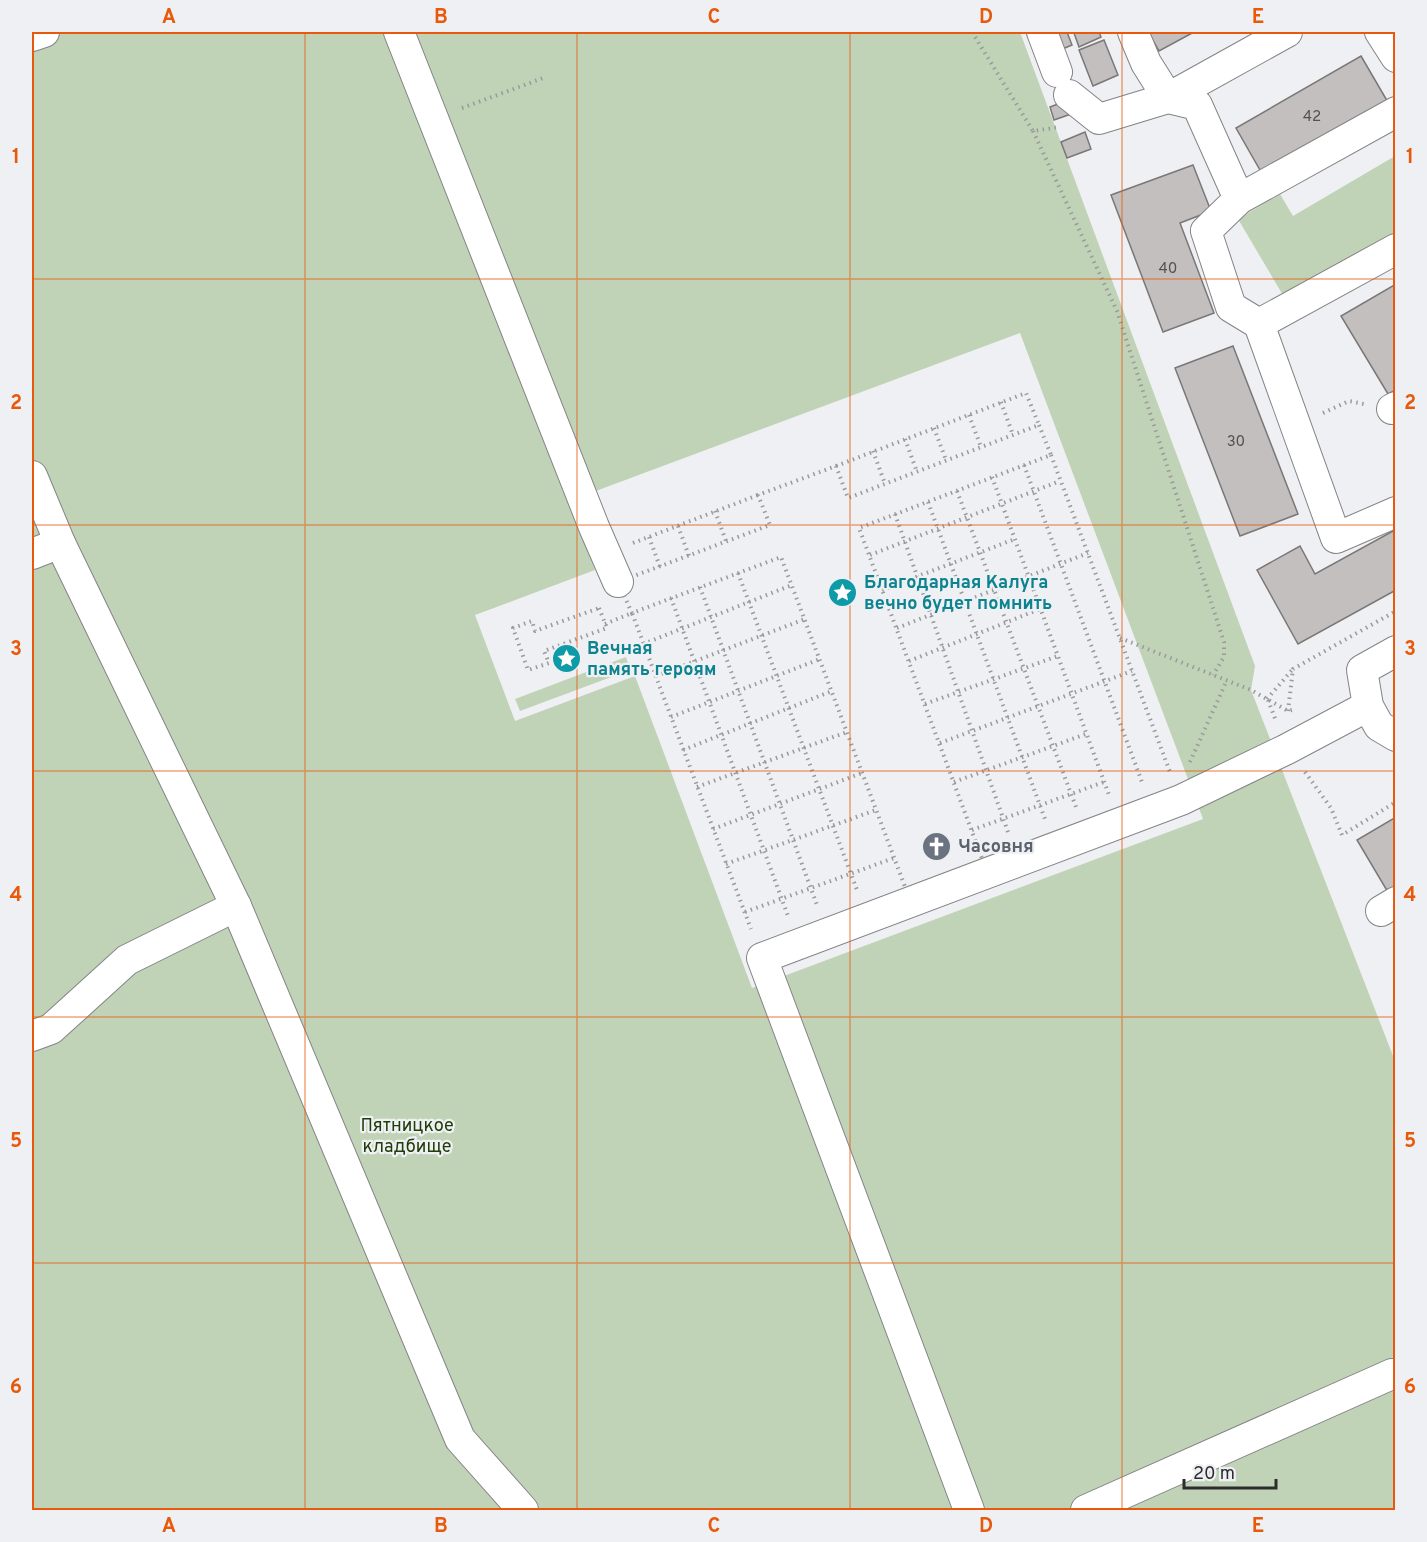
<svg xmlns="http://www.w3.org/2000/svg" width="1427" height="1542" viewBox="0 0 1427 1542" font-family="Overpass,sans-serif">
<rect width="100%" height="100%" fill="#eff0f3"/>
<g fill="#c1d3b6" fill-rule="evenodd">
<path d="M32 32H1020L1255 666 1251 690 1395 1061V1510H32ZM1020 333 1203 819 752 988 635 676 515 721 475 615 595 570 569 501Z"/>
<path d="M1395 156V238L1287 302 1238 219 1280 194 1293 216Z"/>
<path d="M626 657 630 670 520 711 515 699Z"/>
</g>
<g fill="#c3bfbf" stroke="#7a7776" stroke-width="1.5">
<path d="M1047 32H1067L1072 45 1055 52Z"/>
<path d="M1078 32H1099L1101 37 1079 47 1074 33Z"/>
<path d="M1148 32H1194L1159 51Z"/>
<path d="M1104 40 1118 75 1093 86 1079 50Z"/>
<path d="M1361 56 1389 104 1264 177 1236 128Z"/>
<path d="M1066 101 1071 114 1054 120 1050 107Z"/>
<path d="M1085 132 1091 149 1067 158 1061 142Z"/>
<path d="M1193 165 1211 211 1180 223 1214 313 1163 332 1111 195Z"/>
<path d="M1396 284V390L1388 394 1341 316Z"/>
<path d="M1233 346 1298 514 1240 536 1175 368Z"/>
<path d="M1393 531 1396 536V590L1298 644 1257 570 1300 546 1315 574Z"/>
<path d="M1396 817V890L1389 894 1357 840Z"/>
<circle cx="937" cy="846" r="13"/>
</g>
<g fill="none" stroke-linecap="round" stroke-linejoin="round">
<defs>
<g id="minor">
<path d="M399 32 594 527 618 582"/>
<path d="M1042 32 1057 72"/>
<path d="M1133 32 1146 63 1168 98 1197 105 1239 199"/>
<path d="M1380 32 1396 57"/>
<path d="M32 36 44 32"/>
<path d="M1069 95 1099 119 1168 98 1287 32"/>
<path d="M1396 112 1239 199 1206 231 1231 307 1259 324 1336 538 1396 512"/>
<path d="M1259 324 1396 249"/>
<path d="M1392 409 1396 407"/>
<path d="M32 476 60 543 236 906 460 1439 523 1510"/>
<path d="M32 554 60 543"/>
<path d="M1396 651 1362 670 1368 706 1379 726 1396 736"/>
<path d="M1381 911 1396 902"/>
<path d="M32 1036 51 1029 127 960 236 906"/>
<path d="M969 1510 762 958 1181 800 1287 749 1368 706"/>
<path d="M1086 1510 1392 1374"/>
</g>
</defs>
<use href="#minor" stroke="#848487" stroke-width="32"/>
<g stroke="#9a9a9d" stroke-width="4" stroke-dasharray="1.5 4.5" stroke-linecap="butt">
<path d="M972 32 1033 131 1060 127"/>
<path d="M462 108 546 77"/>
<path d="M1033 131 1117 311 1224 642V657L1213 675"/>
<path d="M1001 402 1013 435"/>
<path d="M1323 413 1349 401 1364 404"/>
<path d="M969 415 981 447"/>
<path d="M1039 425 1051 455 859 528 987 872 910 900 781 557 632 613 618 582 770 525 758 495 836 466 848 498Z"/>
<path d="M934 428 946 460"/>
<path d="M905 439 917 472"/>
<path d="M873 451 885 484"/>
<path d="M1051 455 1170 772"/>
<path d="M1024 465 1142 782"/>
<path d="M836 466 1026 393 1039 425"/>
<path d="M992 477 1109 795"/>
<path d="M957 491 1076 807"/>
<path d="M928 502 1045 819"/>
<path d="M715 511 726 541"/>
<path d="M895 514 1008 832"/>
<path d="M678 526 689 556"/>
<path d="M649 537 660 567"/>
<path d="M633 543 758 495"/>
<path d="M870 555 1060 481"/>
<path d="M738 573 857 890"/>
<path d="M700 587 817 905"/>
<path d="M882 590 1015 539"/>
<path d="M671 598 788 916"/>
<path d="M599 608 607 628 544 651 549 663 528 670 513 628 532 621 535 631Z"/>
<path d="M605 624 632 613 751 929"/>
<path d="M897 628 1088 553"/>
<path d="M1120 638 1251 690 1288 711 1292 710"/>
<path d="M643 644 792 585"/>
<path d="M909 661 1040 609"/>
<path d="M656 676 805 619"/>
<path d="M1267 699 1292 670"/>
<path d="M1268 700 1276 721"/>
<path d="M925 704 1058 656"/>
<path d="M1288 711 1293 669 1396 611"/>
<path d="M671 717 820 659"/>
<path d="M940 743 1132 671"/>
<path d="M683 750 832 691"/>
<path d="M1190 762 1227 680"/>
<path d="M1305 772 1331 808 1342 835 1396 802"/>
<path d="M954 782 1086 734"/>
<path d="M697 787 847 732"/>
<path d="M713 829 862 773"/>
<path d="M972 830 1104 782"/>
<path d="M726 864 876 810"/>
<path d="M745 912 894 858"/>
</g>
<use href="#minor" stroke="#fff" stroke-width="30"/>
</g>
<path fill="none" stroke="#e8590c" stroke-width="1.5" stroke-opacity="0.55" d="M305 32V1510M577 32V1510M850 32V1510M1122 32V1510M32 279H1396M32 525H1396M32 771H1396M32 1017H1396M32 1263H1396"/>
<defs>
<symbol id="sight-disc" viewBox="-11 -11 22 22"><circle r="9.5" fill="#0f9aa8" stroke="#eff0f3"/><path d="M0-6L1.8-2.2L6-1.7L2.9 1.2L3.7 5.4L0 3.3L-3.7 5.4L-2.9 1.2L-6-1.7L-1.8-2.2Z" fill="#fff"/></symbol>
<symbol id="church-disc" viewBox="-11 -11 22 22"><circle r="9.5" fill="#6b7280" stroke="#eff0f3"/><path d="M-1.2-6h2.4v3.5h3.3v2.4h-3.3V6h-2.4V-.1h-3.3v-2.4h3.3Z" fill="#fff"/></symbol>
</defs>
<g fill-rule="evenodd">
<use href="#sight-disc" x="826" y="576" width="33" height="33"/>
<use href="#sight-disc" x="550" y="642" width="33" height="33"/>
<use href="#church-disc" x="920" y="830" width="33" height="33"/>
</g>
<g text-anchor="middle" stroke-width="4.5" stroke-linejoin="round" paint-order="stroke">
<g font-size="15" fill="#525253">
<text x="1312" y="121">42</text>
<text x="1168" y="273">40</text>
<text x="1236" y="446">30</text>
</g>
<g font-size="18" font-weight="bold" fill="#0d838f" stroke="#eff0f3" text-anchor="start">
<text x="864" y="588">Благодарная Калуга<tspan x="864" dy="21">вечно будет помнить</tspan></text>
<text x="587" y="654">Вечная<tspan x="587" dy="21">память героям</tspan></text>
</g>
<g font-size="18" font-weight="bold" fill="#5b616d" stroke="#eff0f3" text-anchor="start">
<text x="958" y="852">Часовня</text>
</g>
<g font-size="18" fill="#203d07" stroke="#eff0f3">
<text x="407" y="1131">Пятницкое<tspan x="407" dy="21">кладбище</tspan></text>
</g>
</g>
<rect width="1427" height="1542" fill="none" stroke="#eff0f3" stroke-width="66"/>
<path d="M1184 1479v9h92v-9" fill="none" stroke="#2d2d2f" stroke-width="3"/>
<text x="1193" y="1479" font-size="18" fill="#2d2d2f" stroke="#eff0f3" stroke-width="4.5" paint-order="stroke">20 m</text>
<rect x="33" y="33" width="1361" height="1476" fill="none" stroke="#e8590c" stroke-width="2"/>
<g font-size="20" text-anchor="middle" font-weight="bold" fill="#e8590c">
<text x="169" y="23">A</text>
<text x="441" y="23">B</text>
<text x="714" y="23">C</text>
<text x="986" y="23">D</text>
<text x="1258" y="23">E</text>
<text x="16" y="163">1</text>
<text x="1410" y="163">1</text>
<text x="16" y="409">2</text>
<text x="1410" y="409">2</text>
<text x="16" y="655">3</text>
<text x="1410" y="655">3</text>
<text x="16" y="901">4</text>
<text x="1410" y="901">4</text>
<text x="16" y="1147">5</text>
<text x="1410" y="1147">5</text>
<text x="16" y="1393">6</text>
<text x="1410" y="1393">6</text>
<text x="169" y="1532">A</text>
<text x="441" y="1532">B</text>
<text x="714" y="1532">C</text>
<text x="986" y="1532">D</text>
<text x="1258" y="1532">E</text>
</g>
</svg>
